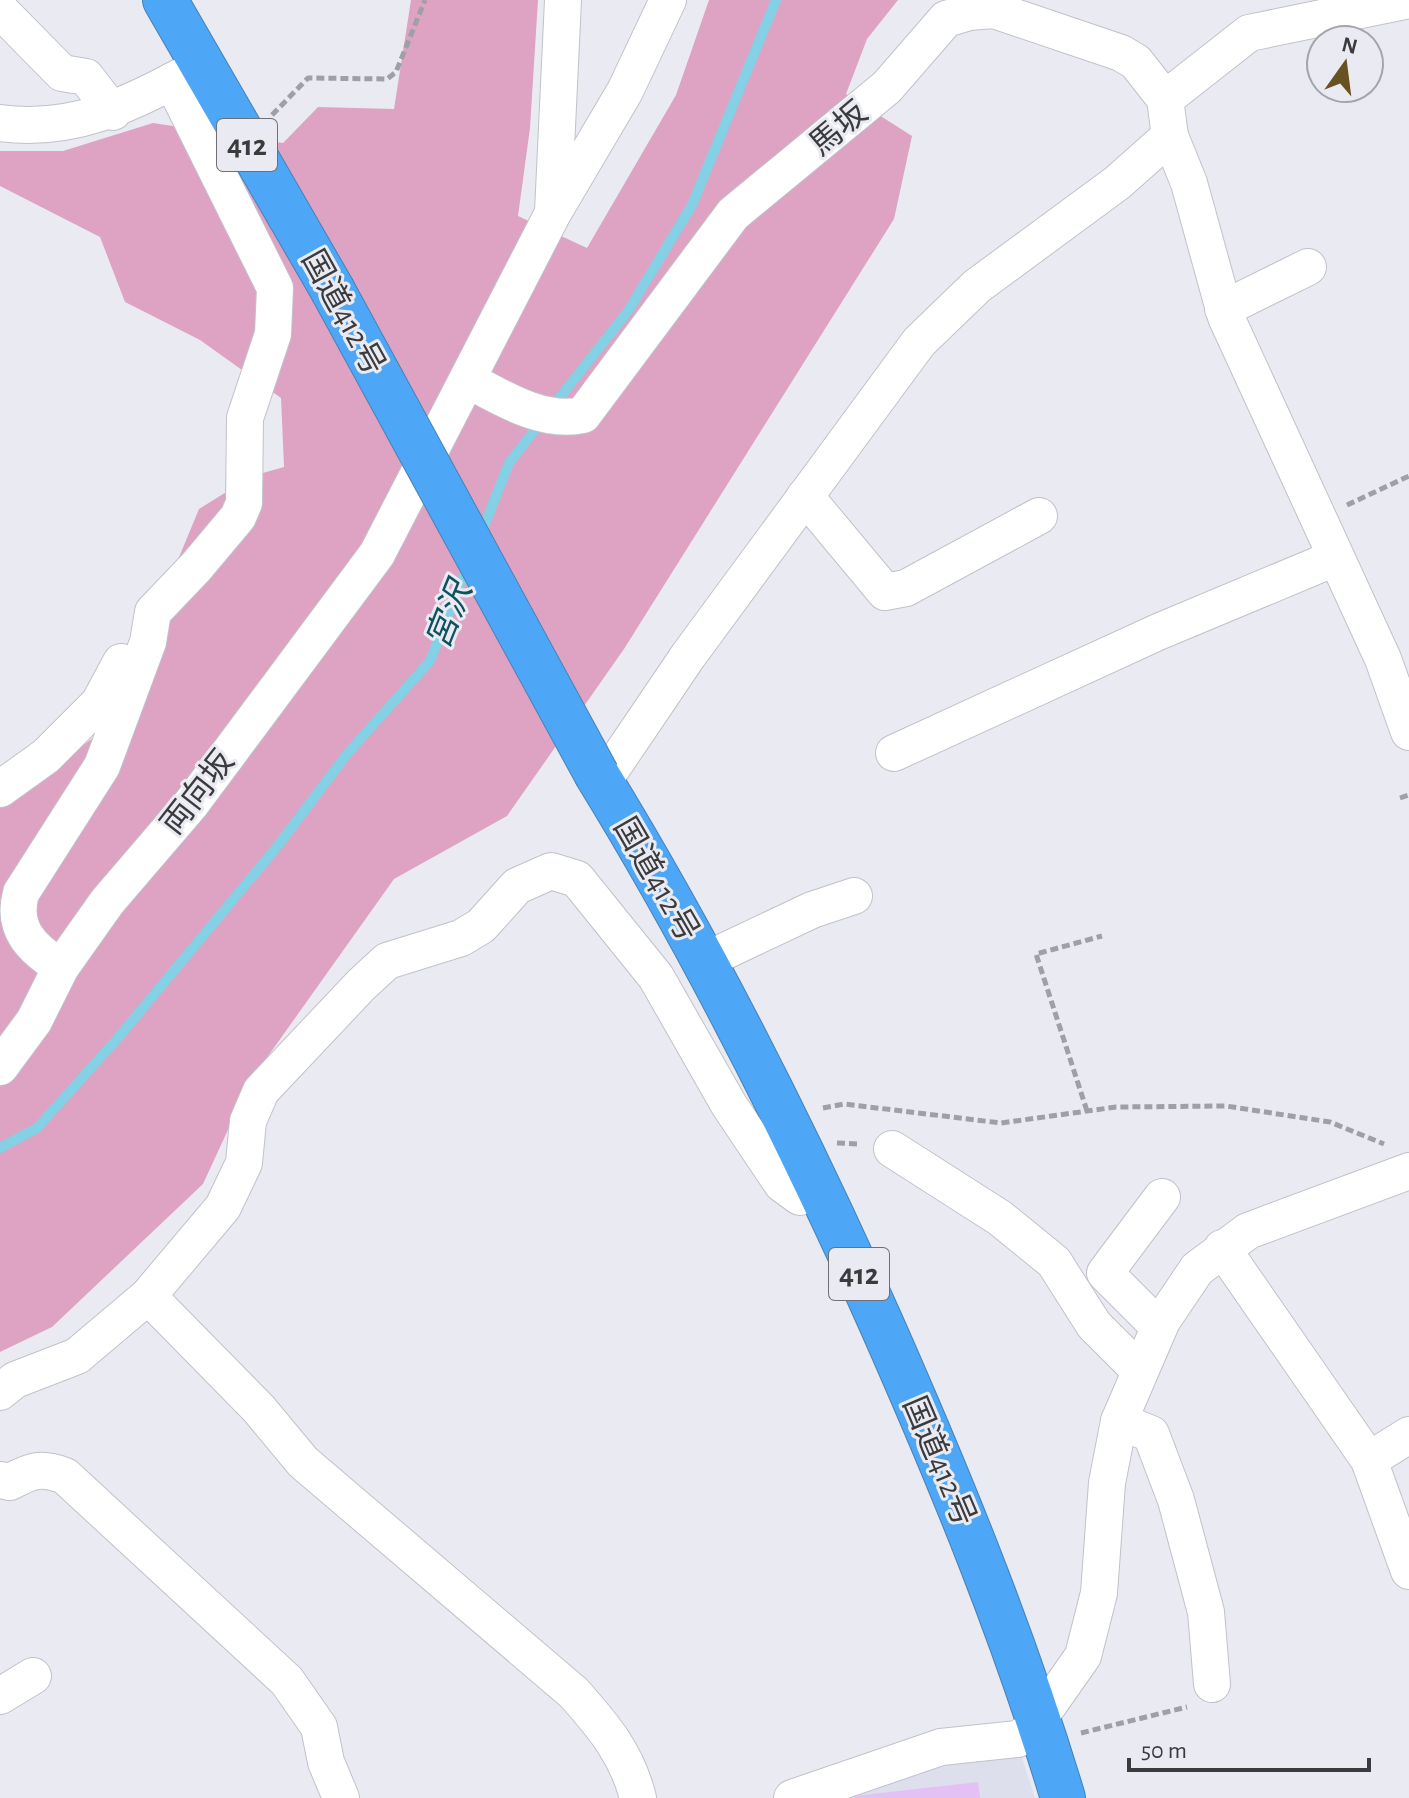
<svg xmlns="http://www.w3.org/2000/svg" width="1409" height="1798" viewBox="0 0 1409 1798" font-family="'Alegreya Sans','Noto Sans JP',sans-serif">
<rect width="100%" height="100%" fill="#eaebf2"/>
<path fill="#dddfec" d="M1020 1751 1035 1798H839L924 1768Z"/>
<path fill="#dea3c2" d="M411 0H538L530 128 518 216 587 248 676 95 709 0H898L867 39 846 94 912 136 894 219 624 649 507 816 394 879 251 1080 203 1184 52 1327 0 1352V807L109 726 199 509 252 476 284 467 281 398 200 340 125 302 100 237 0 186V151H63L153 123 283 143 318 107 394 109Z"/>
<g fill="none" stroke-linecap="round" stroke-linejoin="round">
<g stroke="#84d0e4" stroke-width="10">
<path d="M553 406 628 311 692 205 776 0"/>
<path d="M481 534 509 463 541 422"/>
<path d="M0 1148 37 1128 117 1039 276 848 347 754 430 661 467 567"/>
</g>
</g>
<path fill="#e3c1f5" d="M978 1782 980 1798H855V1796Z"/>
<g fill="none" stroke-linecap="round" stroke-linejoin="round">
<defs>
<g id="minor">
<path d="M0 10 62 73 86 77 113 112"/>
<path d="M1165 99 1249 33 1409 0"/>
<path d="M0 123C73 133 131 104 193 70"/>
<path d="M553 212 563 0"/>
<path d="M1223 309 1308 267"/>
<path d="M468 380C502 398 543 424 583 415L733 214 887 87 946 19 969 12 994 10 1121 53 1136 62 1165 99 1170 136 1189 183 1226 317 1383 659 1409 732"/>
<path d="M805 496 885 592 906 588 1039 516"/>
<path d="M894 753 1158 632 1335 558"/>
<path d="M602 783 688 656 919 342 977 286 1117 183 1170 136"/>
<path d="M0 789 46 756 99 703 121 662"/>
<path d="M704 961 812 910 854 896"/>
<path d="M61 967C32 949 11 929 21 893L102 766 148 642 153 612 196 567 238 517 244 503 245 418 273 334 275 288 172 81"/>
<path d="M0 1067 34 1021 61 967 107 902 191 804 377 554 553 213 625 91 668 0"/>
<path d="M892 1149 1000 1218 1054 1262 1094 1325 1139 1370"/>
<path d="M1222 1248 1369 1460 1409 1571"/>
<path d="M148 1296 259 1409 303 1462 574 1693C604 1727 627 1754 638 1798"/>
<path d="M1159 1327 1105 1273 1162 1197"/>
<path d="M0 1392 15 1380 77 1356 148 1296 223 1207 244 1163 248 1121 261 1091 361 985 387 961 461 938 481 926 517 886 551 871 577 879 656 977 729 1105 782 1184 800 1197 820 1185"/>
<path d="M1119 1421 1151 1434 1176 1500 1206 1612 1212 1684"/>
<path d="M1369 1460 1409 1435"/>
<path d="M0 1480 10 1482C32 1470 41 1467 65 1476L287 1681 319 1727 326 1762 341 1798"/>
<path d="M0 1696 33 1676"/>
<path d="M792 1798 941 1747 1018 1739 1031 1730 1083 1656 1099 1593 1107 1483 1119 1421 1162 1321 1197 1269 1248 1231 1409 1171"/>
</g>
<g id="highway">
<path d="M165 0 332 289"/>
<path d="M597 775C705 951 797 1135 881 1323 950 1479 1014 1635 1063 1798"/>
</g>
</defs>
<use href="#minor" stroke="#c1c2c9" stroke-width="38"/>
<use href="#highway" stroke="#4781b6" stroke-width="46"/>
<g stroke="#9fa0a5" stroke-width="5" stroke-dasharray="8 4" stroke-linecap="butt">
<path d="M272 115 308 78 387 79 396 72 425 0"/>
<path d="M1347 505 1409 476"/>
<path d="M1400 798 1409 795"/>
<path d="M823 1108 844 1104 1001 1123 1116 1107 1226 1106 1330 1122 1384 1144"/>
<path d="M1087 1111 1036 954 1102 936"/>
<path d="M837 1143 859 1144"/>
<path d="M1081 1733 1187 1707"/>
</g>
<use href="#minor" stroke="#fff" stroke-width="36"/>
<use href="#highway" stroke="#4ea6f6" stroke-width="44"/>
<defs>
<path id="highway-bridge" d="M332 289 597 775"/>
</defs>
<use href="#highway-bridge" stroke="#4781b6" stroke-width="46" stroke-linecap="butt"/>
<use href="#highway-bridge" stroke="#4ea6f6" stroke-width="44"/>
</g>
<g text-anchor="middle" stroke-width="6" stroke-linejoin="round" paint-order="stroke">
<g fill="#eaebf2" stroke="#707074" stroke-width="2">
<rect x="217" y="119" width="60" height="52" rx="6"/>
<rect x="829" y="1248" width="60" height="52" rx="6"/>
</g>
<g font-size="30" font-weight="bold" fill="#3b3b3e">
<text x="247" y="155">412</text>
<text x="859" y="1284">412</text>
</g>
<g font-size="32" fill="#3b3b3e" stroke="#eaebf2">
<text transform="translate(838 128) rotate(-40)" y="11">馬坂</text>
<text transform="translate(344 312) rotate(61)" y="11">国道412号</text>
<text transform="translate(197 792) rotate(-52)" y="11">両向坂</text>
<text transform="translate(657 879) rotate(60)" y="11">国道412号</text>
<text transform="translate(940 1461) rotate(67)" y="11">国道412号</text>
</g>
<g font-size="34" font-style="italic" fill="#0e515f" stroke="#eaebf2">
<text transform="translate(448 615) rotate(-68)" y="12">宮沢</text>
</g>
</g>
<g transform="translate(1345 64) rotate(14)"><circle r="38" fill="#eaebf2" stroke="#a4a5aa" stroke-width="2"/>
<path d="M0-6L14 30L0 20L-14 30Z" fill="#685221"/>
<text y="-12" font-size="22" font-weight="bold" text-anchor="middle" fill="#3b3b3e">N</text>
</g>
<path d="M1129 1758v12h240v-12" fill="none" stroke="#3b3b3e" stroke-width="4"/>
<text x="1141" y="1758" font-size="24" fill="#3b3b3e" stroke="#eaebf2" stroke-width="6" paint-order="stroke">50 m</text>
</svg>
